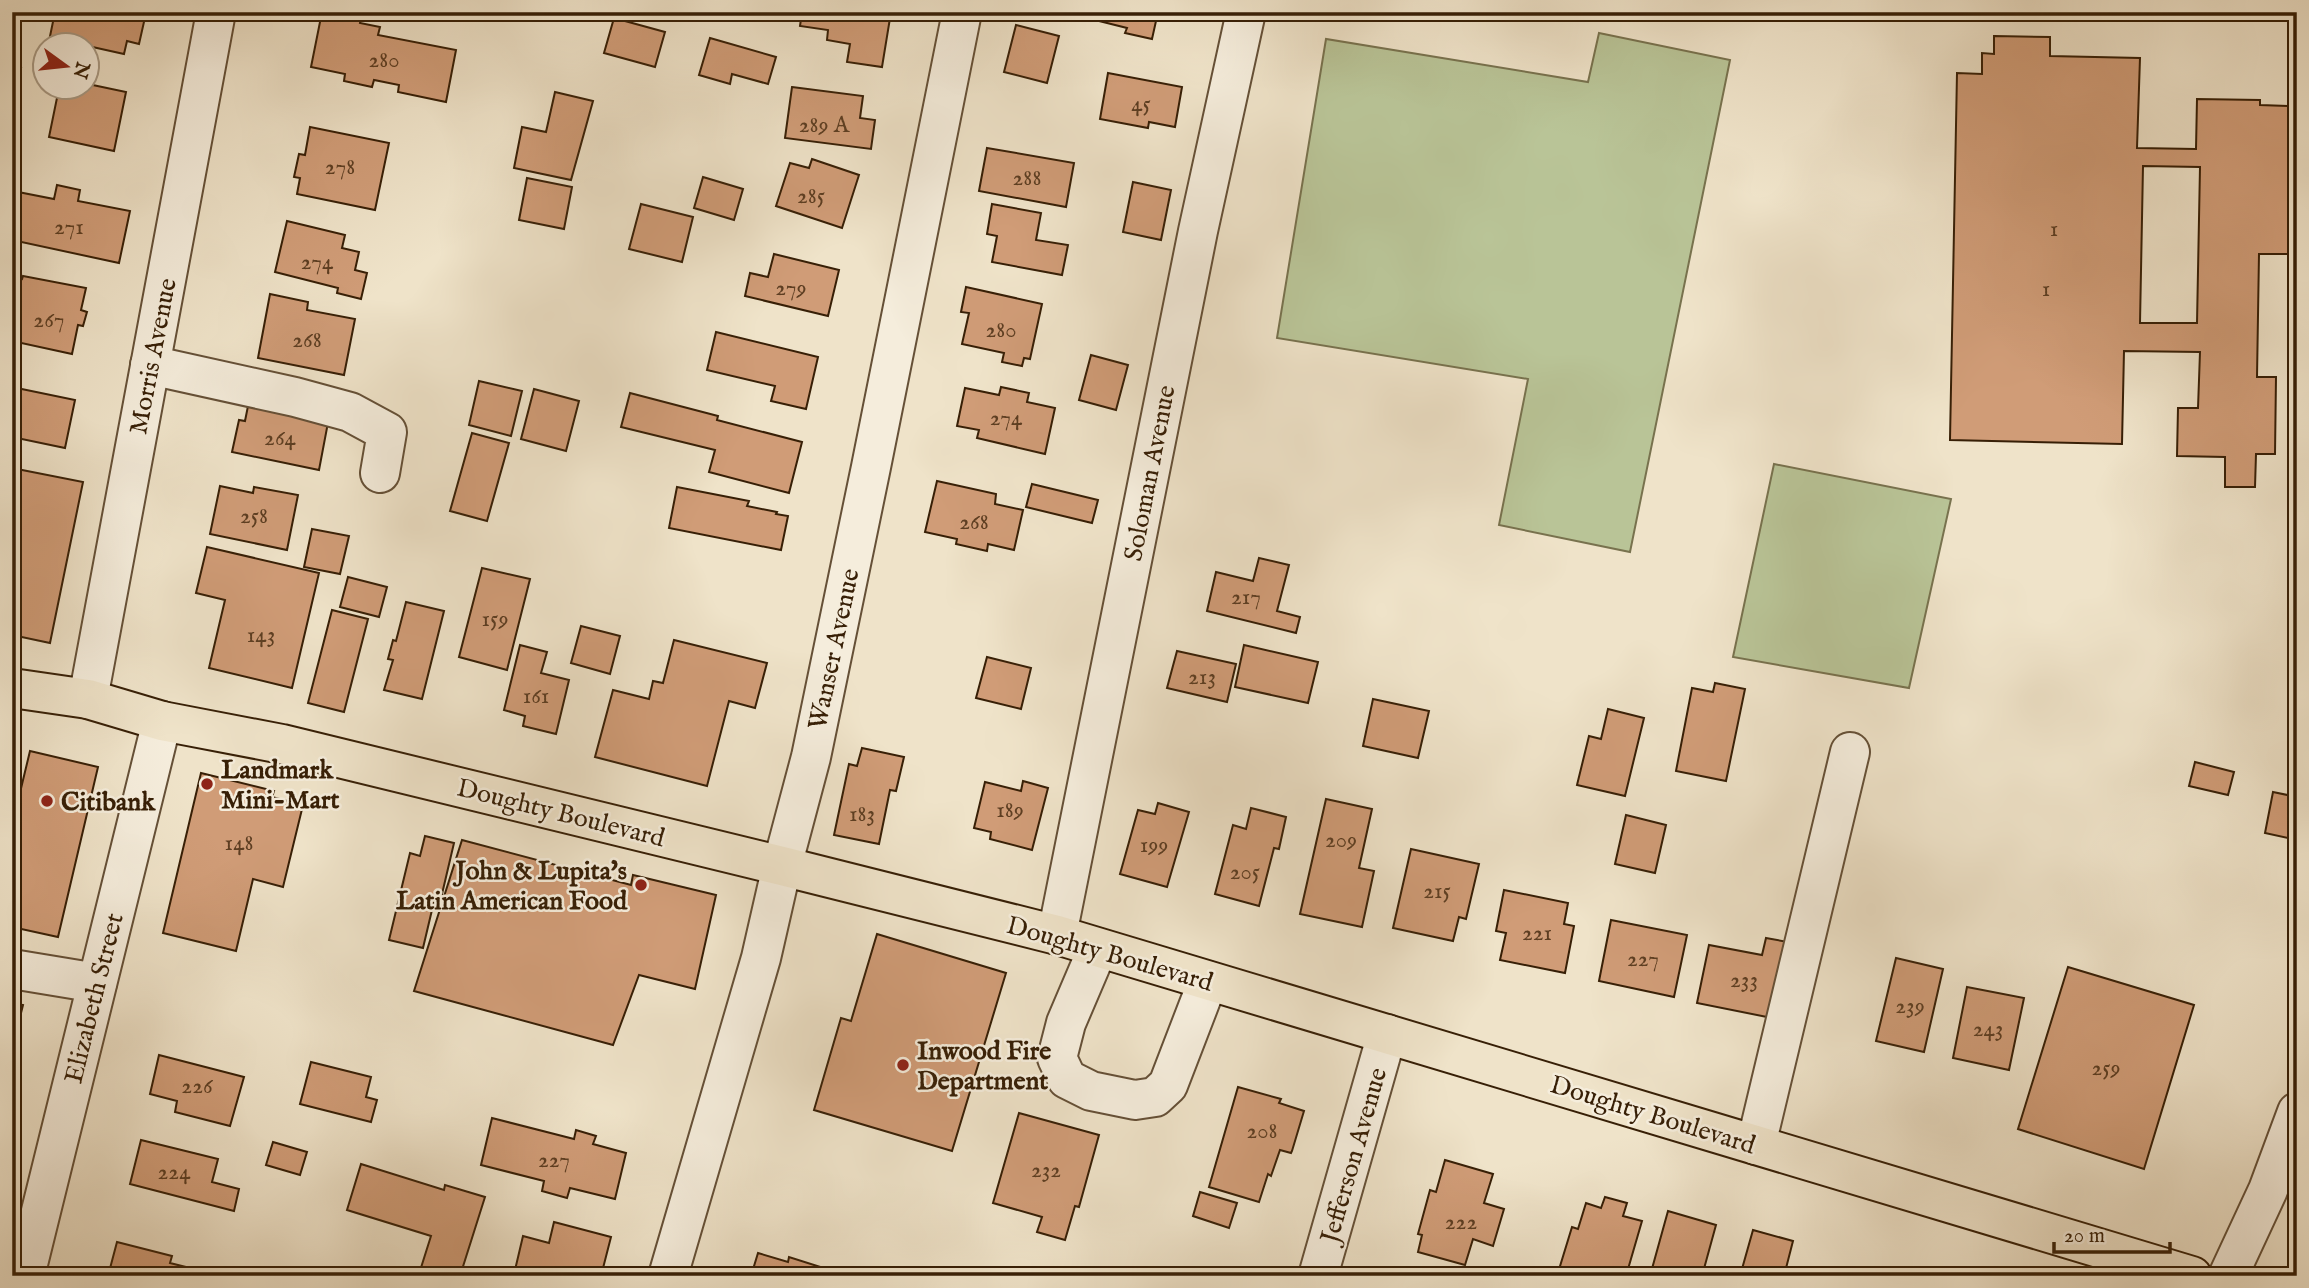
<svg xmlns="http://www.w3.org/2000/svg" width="2309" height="1288" viewBox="0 0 2309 1288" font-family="'IM FELL English',serif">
<rect width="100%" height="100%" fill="#efe3c9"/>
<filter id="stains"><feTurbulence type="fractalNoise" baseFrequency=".00286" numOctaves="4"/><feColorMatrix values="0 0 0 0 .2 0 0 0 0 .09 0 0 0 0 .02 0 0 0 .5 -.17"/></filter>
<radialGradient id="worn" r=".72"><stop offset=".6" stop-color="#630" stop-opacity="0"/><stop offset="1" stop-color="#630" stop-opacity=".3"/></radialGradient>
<g fill="#b9c497" stroke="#78724e" stroke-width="2">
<path d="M1599 33 1730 60 1630 552 1499 525 1528 379 1277 338 1326 39 1588 82Z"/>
<path d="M1774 464 1951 499 1909 688 1733 657Z"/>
</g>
<g fill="#d09c77" stroke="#371f06" stroke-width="2" fill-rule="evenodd">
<path d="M55 12H142L146 13 139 44 127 41 124 54 88 46H48Z"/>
<path d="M322 12H362L360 23 380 27 378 35 456 50 446 102 398 92 399 85 374 80 372 87 344 81 345 74 311 67Z"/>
<path d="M802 12H891L882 67 847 62 850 44 827 40 828 30 800 26Z"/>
<path d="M1084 12H1158L1152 39 1125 33 1127 28 1083 17Z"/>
<path d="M614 18 665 32 655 67 604 53Z"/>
<path d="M1016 25 1059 36 1047 83 1004 72Z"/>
<path d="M1994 36 2050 37V56L2140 58 2137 148 2196 149 2197 99 2260 100V105L2290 106V102H2297V254H2259L2257 377H2276L2275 454H2256L2255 487H2225V457L2177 456 2178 408H2198L2200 352 2124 351 2122 444 1950 440 1957 73 1982 74V53L1994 54ZM2143 166 2200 167 2197 323H2140Z"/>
<path d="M710 38 776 57 768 84 732 74 730 84 699 75Z"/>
<path d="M12 67 21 68 12 106Z"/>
<path d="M1108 73 1182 87 1175 127 1149 122 1148 128 1100 119Z"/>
<path d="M88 84 126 92 114 151 49 137 59 88H88Z"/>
<path d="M792 87 863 96 860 118 875 120 871 149 785 138Z"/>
<path d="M555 92 593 101 571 180 514 168 522 127 546 132Z"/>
<path d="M310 127 389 143 375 210 297 194 300 178 294 177 299 154 305 155Z"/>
<path d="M987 148 1074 163 1066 207 979 191Z"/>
<path d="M812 159 859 175 842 228 776 206 790 163 809 168Z"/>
<path d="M703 177 743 189 734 220 694 208Z"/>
<path d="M527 178 572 187 564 229 519 220Z"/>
<path d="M1133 182 1171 190 1161 240 1123 232Z"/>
<path d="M57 185 80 190 78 201 130 211 119 263 12 240 13 191 54 199Z"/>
<path d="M641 204 693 217 682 262 629 249Z"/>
<path d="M992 204 1041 213 1036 240 1068 245 1062 275 992 262 997 236 987 234Z"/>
<path d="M287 221 345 235 342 248 359 252 355 270 367 273 361 299 337 293 338 288 275 272Z"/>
<path d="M774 254 839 270 828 316 745 296 750 273 768 277Z"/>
<path d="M23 276 86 288 81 310 87 312 83 326 78 325 72 354 12 341V277L22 279Z"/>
<path d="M966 287 1042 304 1030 359 1024 358 1022 366 1002 362 1004 353 962 344 969 313 961 312Z"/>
<path d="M270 294 308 302 307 310 355 319 344 375 258 358Z"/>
<path d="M716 332 818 357 806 409 771 401 775 386 707 370Z"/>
<path d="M1091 355 1128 365 1116 410 1079 400Z"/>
<path d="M479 381 522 391 511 436 469 425Z"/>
<path d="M12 387 75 400 65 448 12 437Z"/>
<path d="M1001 387 1029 393 1027 402 1055 408 1045 454 977 438 979 430 957 426 965 388 999 395Z"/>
<path d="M534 389 579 401 566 451 521 439Z"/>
<path d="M630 393 718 416 717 420 802 442 789 493 709 472 715 450 621 427Z"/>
<path d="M248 406 330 412 319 470 232 452 239 420 245 421Z"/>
<path d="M472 433 509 443 487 521 450 511Z"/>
<path d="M12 468 83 482 50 643 12 635Z"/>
<path d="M937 481 996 494 995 504 1023 510 1014 550 988 544 987 551 956 544 957 539 925 532Z"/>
<path d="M1032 484 1098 500 1092 523 1026 507Z"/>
<path d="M220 486 253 493 254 487 298 495 287 550 210 534Z"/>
<path d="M677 487 749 501 747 506 777 512 776 514 788 516 781 550 669 528Z"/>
<path d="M312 529 349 536 340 574 304 567Z"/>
<path d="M207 547 319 573 292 688 209 668 225 600 196 593Z"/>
<path d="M1259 558 1289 565 1277 611 1300 617 1296 633 1207 611 1216 572 1253 581Z"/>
<path d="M482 568 530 579 507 670 459 657Z"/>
<path d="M348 577 387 587 379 617 340 607Z"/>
<path d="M406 602 444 611 422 699 384 690 393 660 388 659 393 640 396 641Z"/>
<path d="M332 610 368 619 344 712 308 703Z"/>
<path d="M581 626 620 636 610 674 571 663Z"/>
<path d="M674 640 767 663 755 708 729 701 707 786 595 757 613 690 649 699 653 681 663 683Z"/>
<path d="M520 645 547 652 541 673 569 680 556 734 523 726 525 716 504 710Z"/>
<path d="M1244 645 1318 662 1308 703 1235 687Z"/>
<path d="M1177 651 1236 664 1227 702 1167 688Z"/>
<path d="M987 657 1031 668 1021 709 976 698Z"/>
<path d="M1715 683 1745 689 1726 781 1676 771 1692 688 1713 692Z"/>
<path d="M1373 699 1429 711 1418 758 1363 746Z"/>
<path d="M1608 709 1644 718 1625 796 1577 785 1589 736 1601 739Z"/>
<path d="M862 748 904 757 896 791 890 790 879 844 834 835 849 764 857 766Z"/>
<path d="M30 751 98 767 58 937 12 927V804L17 805Z"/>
<path d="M2195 762 2234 772 2228 795 2189 786Z"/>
<path d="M201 773 274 791 272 797 303 805 283 887 253 879 236 951 163 933Z"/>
<path d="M1023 781 1048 788 1032 850 990 839 991 832 974 828 985 782 1021 791Z"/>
<path d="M2273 792 2297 797V840L2265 833Z"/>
<path d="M1326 799 1372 809 1359 868 1374 871 1362 927 1300 914Z"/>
<path d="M1158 803 1189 812 1167 887 1120 874 1138 810 1155 814Z"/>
<path d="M1251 808 1286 817 1279 849 1274 848 1259 906 1215 894 1233 825 1246 829Z"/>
<path d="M1626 815 1666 825 1655 873 1615 864Z"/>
<path d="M425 836 454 843 442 894 436 893 423 948 389 940 410 853 420 856Z"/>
<path d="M462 840 631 885 633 875 716 895 695 989 639 975 613 1045 414 991Z"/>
<path d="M1411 849 1479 864 1466 919 1459 917 1453 941 1393 928Z"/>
<path d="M1504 890 1568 903 1564 924 1574 926 1565 973 1500 960 1506 933 1496 931Z"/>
<path d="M1611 920 1687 935 1674 997 1599 981Z"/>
<path d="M877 934 1006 973 952 1151 814 1110 841 1018 851 1021Z"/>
<path d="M1766 938 1793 943 1777 1019 1697 1003 1709 945 1762 955Z"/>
<path d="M1896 958 1943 969 1924 1052 1876 1041Z"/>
<path d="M2068 967 2194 1005 2144 1169 2018 1129Z"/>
<path d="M1967 987 2024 998 2009 1070 1953 1058Z"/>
<path d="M12 1003 23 1005 12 1049Z"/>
<path d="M159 1055 244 1077 230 1126 175 1112 177 1101 150 1094Z"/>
<path d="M311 1062 371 1077 366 1097 377 1100 371 1122 300 1104Z"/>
<path d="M1238 1087 1281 1099 1279 1103 1304 1111 1292 1151 1291 1153 1280 1150 1271 1176 1268 1174 1259 1202 1209 1187Z"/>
<path d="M1019 1113 1099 1135 1079 1207 1075 1206 1065 1240 1037 1232 1042 1217 993 1203Z"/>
<path d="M492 1118 574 1139 576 1130 596 1136 593 1144 626 1153 615 1199 570 1188 567 1198 542 1191 544 1181 481 1165Z"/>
<path d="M141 1140 218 1159 212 1182 239 1189 234 1211 130 1184Z"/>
<path d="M273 1142 307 1152 300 1175 266 1165Z"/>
<path d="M1445 1160 1493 1174 1484 1203 1504 1209 1493 1246 1473 1239 1465 1265 1418 1252 1422 1235 1418 1234 1430 1190 1436 1192Z"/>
<path d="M361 1164 444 1190 445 1185 485 1197 460 1276H426L419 1274 431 1236 347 1210Z"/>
<path d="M1200 1192 1237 1203 1229 1228 1193 1216Z"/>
<path d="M1605 1197 1627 1203 1623 1216 1642 1221 1626 1276H1557L1572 1227 1578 1229 1586 1203 1601 1208Z"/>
<path d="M1668 1211 1716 1225 1702 1276H1650Z"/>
<path d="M554 1222 611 1237 601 1276H538L515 1270 523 1236 549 1243Z"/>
<path d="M1753 1230 1793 1241 1784 1276H1740Z"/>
<path d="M2297 1234V1255L2291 1253Z"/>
<path d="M117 1242 172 1256 170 1263 190 1268 188 1276H108Z"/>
<path d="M758 1253 788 1262 789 1257 836 1272 835 1276H751Z"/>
</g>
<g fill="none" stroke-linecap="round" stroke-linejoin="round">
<defs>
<g id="minor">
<path d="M150 365 295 397 350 412 387 432 380 473"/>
<path d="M88 699 216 12"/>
<path d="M1057 935 1198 231 1246 12"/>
<path d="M1098 948 1066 1023 1057 1058 1067 1079 1091 1091 1135 1100 1155 1097 1168 1085 1208 981"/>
<path d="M12 969 97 983"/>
<path d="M1756 1145 1850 752"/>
<path d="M25 1276 162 721"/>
<path d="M668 1276 761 958 782 866 811 757 871 467 962 12"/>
<path d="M1318 1276 1387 1034"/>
<path d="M2228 1276 2268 1190 2297 1112"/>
</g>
<path id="major" d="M12 688 88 699 162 721 282 744 782 866 1057 935 2192 1276"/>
</defs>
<use href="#minor" stroke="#655037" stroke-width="42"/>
<use href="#major" stroke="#371f06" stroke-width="42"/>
<use href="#minor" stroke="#f5eddc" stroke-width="38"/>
<use href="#major" stroke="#efe3c9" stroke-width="38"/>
</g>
<g fill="#8f2418" stroke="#f5eddc" stroke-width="2.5">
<circle cx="207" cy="784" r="7"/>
<circle cx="47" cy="801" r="7"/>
<circle cx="641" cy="885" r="7"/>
<circle cx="903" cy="1065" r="7"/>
</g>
<g text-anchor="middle" stroke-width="5" stroke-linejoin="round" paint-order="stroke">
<g font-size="23" fill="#5d3e22">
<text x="384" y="67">280</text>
<text x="1141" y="111">45</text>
<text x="824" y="132">289 A</text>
<text x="340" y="174">278</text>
<text x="1027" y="185">288</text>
<text x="811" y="203">285</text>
<text x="69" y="234">271</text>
<text x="2054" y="236">1</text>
<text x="317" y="269">274</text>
<text x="791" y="295">279</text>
<text x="2046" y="296">1</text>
<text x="49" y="327">267</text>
<text x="1001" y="337">280</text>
<text x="307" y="347">268</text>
<text x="1006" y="425">274</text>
<text x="280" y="445">264</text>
<text x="254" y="523">258</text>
<text x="974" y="529">268</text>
<text x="1246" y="604">217</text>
<text x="495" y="626">159</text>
<text x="261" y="642">143</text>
<text x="1202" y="684">213</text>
<text x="536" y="703">161</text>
<text x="1010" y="817">189</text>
<text x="862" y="821">183</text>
<text x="1341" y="847">209</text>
<text x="239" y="850">148</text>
<text x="1154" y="852">199</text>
<text x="1245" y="879">205</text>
<text x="1437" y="898">215</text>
<text x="1537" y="940">221</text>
<text x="1643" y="966">227</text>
<text x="1744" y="987">233</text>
<text x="1910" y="1013">239</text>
<text x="1988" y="1036">243</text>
<text x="2106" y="1075">259</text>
<text x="197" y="1093">226</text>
<text x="1262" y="1138">208</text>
<text x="554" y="1167">227</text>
<text x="1046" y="1177">232</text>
<text x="174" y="1179">224</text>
<text x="1461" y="1229">222</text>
</g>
<g font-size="26" fill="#371f06" stroke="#f5eddc">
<text transform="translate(152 356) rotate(-79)" y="9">Morris Avenue</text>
<text transform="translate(1149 473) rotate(-79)" y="9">Soloman Avenue</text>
<text transform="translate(833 649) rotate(-78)" y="9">Wanser Avenue</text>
<text transform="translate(561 812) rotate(14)" y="9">Doughty Boulevard</text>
<text transform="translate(1110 953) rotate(16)" y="9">Doughty Boulevard</text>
<text transform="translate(93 998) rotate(-76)" y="9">Elizabeth Street</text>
<text transform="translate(1653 1114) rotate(17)" y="9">Doughty Boulevard</text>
<text transform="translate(1353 1155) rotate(-74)" y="9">Jefferson Avenue</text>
</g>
<g font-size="26" font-weight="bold" fill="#371f06" stroke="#f5eddc" text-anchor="start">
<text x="221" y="778">Landmark<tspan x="221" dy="30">Mini-Mart</tspan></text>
<text x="61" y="810">Citibank</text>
<text x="627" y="879" text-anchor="end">John &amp; Lupita's<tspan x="627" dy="30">Latin American Food</tspan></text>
<text x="917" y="1059">Inwood Fire<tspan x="917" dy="30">Department</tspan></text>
</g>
</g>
<rect width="2309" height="1288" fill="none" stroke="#efe3c9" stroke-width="42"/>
<rect x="14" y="14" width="2281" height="1260" fill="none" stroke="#371f06" stroke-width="3.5"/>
<rect x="21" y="21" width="2267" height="1246" fill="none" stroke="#371f06" stroke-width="2"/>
<g transform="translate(66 66) rotate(105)"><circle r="33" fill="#f5eddc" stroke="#a99b86" stroke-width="2"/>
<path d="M0-5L12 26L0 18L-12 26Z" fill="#8f2418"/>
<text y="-10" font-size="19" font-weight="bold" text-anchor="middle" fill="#371f06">N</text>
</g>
<path d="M2054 1242v10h116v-10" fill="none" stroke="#371f06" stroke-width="3.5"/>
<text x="2064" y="1242" font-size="21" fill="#371f06" stroke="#f5eddc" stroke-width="5" paint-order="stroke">20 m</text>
<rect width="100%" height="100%" filter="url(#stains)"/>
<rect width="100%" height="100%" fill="url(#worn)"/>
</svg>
